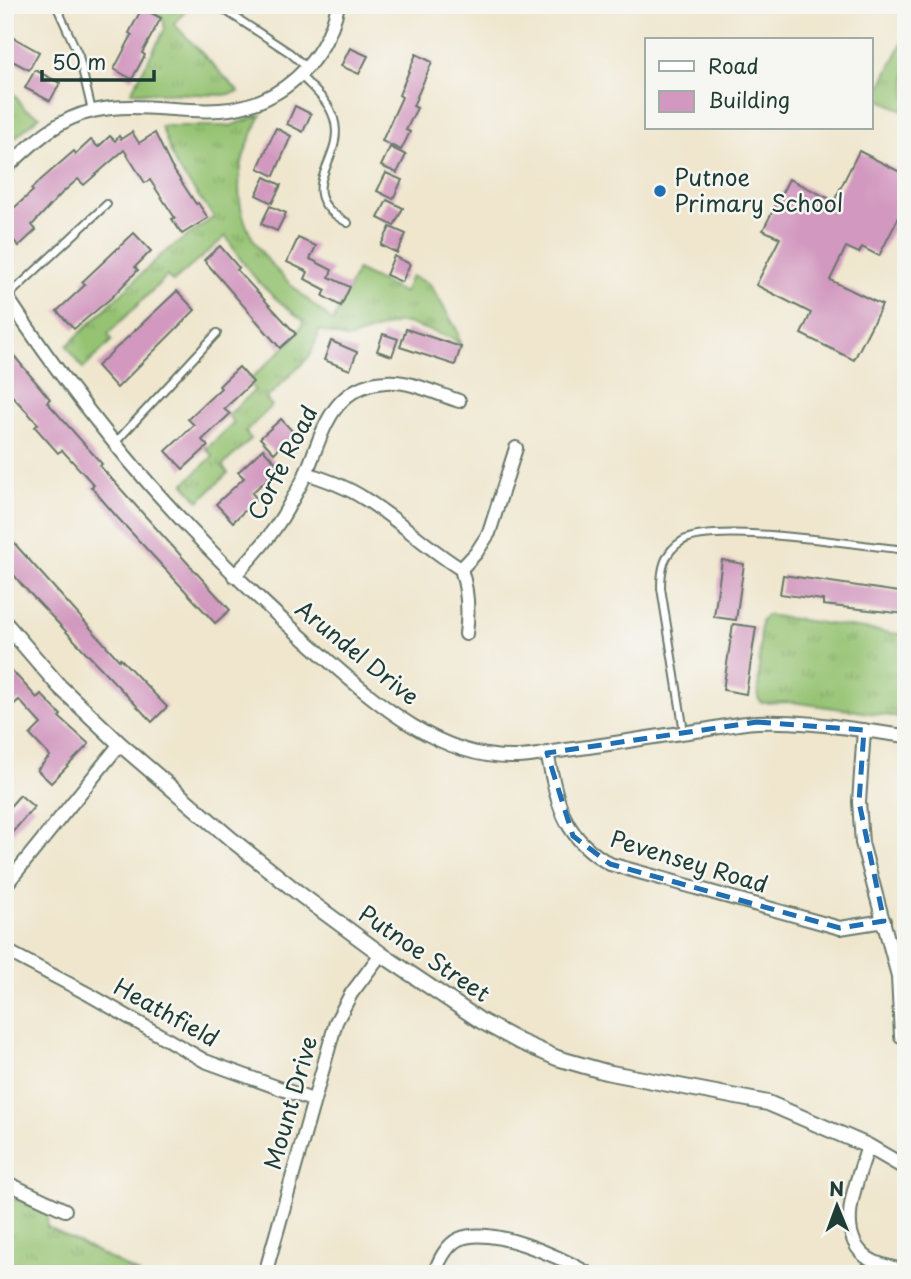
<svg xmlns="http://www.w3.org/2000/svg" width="911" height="1279" viewBox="0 0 911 1279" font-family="'Playpen Sans',sans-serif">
<defs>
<pattern id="grass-tufts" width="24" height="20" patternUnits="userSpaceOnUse" patternTransform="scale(1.75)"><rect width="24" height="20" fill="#95c372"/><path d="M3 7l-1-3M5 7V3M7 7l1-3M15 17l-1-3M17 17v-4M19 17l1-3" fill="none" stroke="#79a05e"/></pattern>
</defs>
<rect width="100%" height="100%" fill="#f6f6f2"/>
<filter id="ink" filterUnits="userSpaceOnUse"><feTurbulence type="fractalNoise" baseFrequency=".0143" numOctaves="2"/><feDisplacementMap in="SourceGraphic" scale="14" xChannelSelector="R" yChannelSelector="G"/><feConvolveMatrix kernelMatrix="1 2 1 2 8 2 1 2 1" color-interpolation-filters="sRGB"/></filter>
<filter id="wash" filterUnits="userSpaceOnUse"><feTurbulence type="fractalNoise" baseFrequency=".00686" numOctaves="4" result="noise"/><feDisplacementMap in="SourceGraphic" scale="28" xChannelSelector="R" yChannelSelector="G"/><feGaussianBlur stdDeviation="1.57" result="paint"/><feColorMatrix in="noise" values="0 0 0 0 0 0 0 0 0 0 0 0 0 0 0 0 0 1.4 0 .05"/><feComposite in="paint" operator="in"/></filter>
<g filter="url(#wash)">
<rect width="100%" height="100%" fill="#efe6cd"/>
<g fill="url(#grass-tufts)" stroke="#5a8053" stroke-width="2">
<path d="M137 5H191L174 24 239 92 224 95 131 92 165 29 163 19Z"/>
<path d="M906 35V112L875 97Z"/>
<path d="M5 82 25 109 40 116 5 146Z"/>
<path d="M261 115C255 128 248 142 244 155 221 233 282 277 333 322L357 270 404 293 411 276 430 284 457 330 460 346 454 339 407 323H396L348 339 320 330 310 356 266 399 272 406 245 432 251 439 222 466 228 473 199 501 184 484 213 456 206 449 234 423 228 415 255 390 247 382 294 339 304 321C267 293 249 276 226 236L173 282 167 276 108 334 112 340 83 369 67 346 161 255 214 217 176 166 161 126H230Z"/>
<path d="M766 615 906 635V718L792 702 761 703 758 697 761 621Z"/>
<path d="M5 1193 48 1215 47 1227 140 1274H5Z"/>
</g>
<g id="blocks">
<g fill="#d298bf">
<path d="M142 8 161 18 142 53 145 55 132 79 114 69 132 35 129 33Z"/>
<path d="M14 38 39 52 29 70 5 57Z"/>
<path d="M350 48 368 56 359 74 341 66Z"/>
<path d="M416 54 432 62 413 106 417 108 406 130 410 132 401 150 382 141 402 97 399 95Z"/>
<path d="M35 70 60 83 50 101 25 88Z"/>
<path d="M295 106 311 114 303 132 287 124Z"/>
<path d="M276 128 291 136 274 176 258 168Z"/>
<path d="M132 132 139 143 155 133 171 166 196 204 198 203 208 218 182 234 172 219 175 218 150 180 145 183 124 150 84 185 78 179 62 193 32 225 36 230 19 246 6 233 12 228 5 221V216L33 191 31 189 43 178 74 151 76 154 91 140 98 147 110 136 115 141 119 136 121 139Z"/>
<path d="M390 147 406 155 397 173 381 166Z"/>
<path d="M859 151 906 175V203L879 256 862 247 859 253 846 247 830 280 882 305 854 360 801 334 811 313 756 285 780 238 763 230 789 179 834 201Z"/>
<path d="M386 173 402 180 393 199 377 191Z"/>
<path d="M265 177 281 185 272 203 256 195Z"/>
<path d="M387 200 403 208 394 226 378 218Z"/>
<path d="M270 206 286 213 277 231 261 224Z"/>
<path d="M390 227 406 234 397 253 381 245Z"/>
<path d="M134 233 151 251 135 267 138 270 111 298 74 329 57 311 85 285 82 282Z"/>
<path d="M298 238 316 246 310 259 332 270 329 277 350 287 341 306 323 296 326 290 305 279 308 272 287 262Z"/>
<path d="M220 246 239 268 237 270 296 334 280 348 204 260Z"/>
<path d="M394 256 410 264 402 282 386 275Z"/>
<path d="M177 291 195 310 117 388 97 366Z"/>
<path d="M406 329 461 347 455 365 400 347Z"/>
<path d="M383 334 398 339 392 356 377 351Z"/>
<path d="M331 341 357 352 350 370 324 360Z"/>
<path d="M5 345 50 399 47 402 102 464 100 466 230 610 215 623 117 517 91 487 94 485 62 450 58 453 35 427 38 424 5 388Z"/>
<path d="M239 367 253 382 224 409 230 414 202 440 208 446 183 469 166 451 194 425 188 419 221 388 219 386Z"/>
<path d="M281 419 295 434 274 453 260 438Z"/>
<path d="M263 449 280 467 252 493 257 499 233 522 216 504 244 478 238 472Z"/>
<path d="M5 533 119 660 120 658 167 707 152 722 21 584 5 563Z"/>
<path d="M722 560 744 564 736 620 714 617Z"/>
<path d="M783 575 906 593V614L823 605V600L780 594Z"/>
<path d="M733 624 756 627 746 694 723 690Z"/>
<path d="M5 663 37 698 41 694 61 715 59 717 89 744 51 783 37 770 50 756 30 735 41 724 19 700 5 712Z"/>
<path d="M20 795 34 807 5 841V812Z"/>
</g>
</g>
</g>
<g filter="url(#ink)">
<use href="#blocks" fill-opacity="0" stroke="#68786a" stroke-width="2"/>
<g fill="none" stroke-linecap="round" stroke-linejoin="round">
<defs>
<g id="service">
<path d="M56 5 79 56 92 111"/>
<path d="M217 5 290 53 306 67"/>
<path d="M301 76C313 89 329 101 334 119 347 161 288 191 348 223"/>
<path d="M903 260 906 255"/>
<path d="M7 297 107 204"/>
<path d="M115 443 217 333"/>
<path d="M684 732 661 588C661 569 664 552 682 541 714 522 856 545 898 549"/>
</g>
<g id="minor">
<path d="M883 5H890"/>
<path d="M5 169C32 144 56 119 93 111 135 101 178 113 220 110 280 106 326 62 338 5"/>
<path d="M5 294C91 425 194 544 313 647 369 696 436 760 517 757 533 757 550 752 566 750 612 744 657 736 703 730 721 727 739 723 757 722 807 720 857 730 906 736"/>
<path d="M306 473C327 480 347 487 365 499 399 520 427 548 461 569 468 591 469 611 466 634"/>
<path d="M461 569 476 553 489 533 516 448"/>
<path d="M234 576C254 555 273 534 287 509 294 496 302 484 307 471 324 429 333 385 386 382 409 380 437 394 459 401"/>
<path d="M864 730 859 802 862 843 898 976 901 1036"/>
<path d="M547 753C558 804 562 837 610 864L840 928 884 921"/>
<path d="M5 886 120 744"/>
<path d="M5 950 90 995 205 1061 312 1100"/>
<path d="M868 1146C858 1180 832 1234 869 1259 879 1266 894 1268 906 1271"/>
<path d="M5 1182 65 1210"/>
<path d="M265 1274 336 1022 351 994 381 954"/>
<path d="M434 1274C439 1261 446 1245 459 1239 492 1225 560 1257 589 1274"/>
</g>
<path id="tertiary" d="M5 623 59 686 120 744 231 839 301 895 381 954 481 1021 518 1041 557 1058 606 1072 768 1103 868 1146 906 1168"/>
</defs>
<use href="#service" stroke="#68786a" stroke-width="10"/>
<use href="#minor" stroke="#68786a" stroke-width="16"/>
<use href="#tertiary" stroke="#68786a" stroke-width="18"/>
<use href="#service" stroke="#fff" stroke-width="6"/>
<use href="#minor" stroke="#fff" stroke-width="12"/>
<use href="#tertiary" stroke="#fff" stroke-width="14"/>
</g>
</g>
<path fill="none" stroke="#1f6fb2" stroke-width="5" stroke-dasharray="14 9" stroke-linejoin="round" d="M757 722 864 730 859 802 884 921 840 928 610 864 573 836 547 753Z"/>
<circle fill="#1f6fb2" stroke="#f6f6f2" stroke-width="2.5" cx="660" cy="191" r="7"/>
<g text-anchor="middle" stroke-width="5" stroke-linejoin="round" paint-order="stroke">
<g font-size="23" fill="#1f3d34" stroke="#f6f6f2" text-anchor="start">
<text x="674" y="186">Putnoe<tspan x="674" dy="26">Primary School</tspan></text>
</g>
<g font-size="23" fill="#1f3d34" stroke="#f6f6f2">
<text transform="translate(283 463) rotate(-63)" y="8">Corfe Road</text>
<text transform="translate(357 653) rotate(39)" y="8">Arundel Drive</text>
<text transform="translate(689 862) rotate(17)" y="8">Pevensey Road</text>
<text transform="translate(424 954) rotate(34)" y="8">Putnoe Street</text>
<text transform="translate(166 1013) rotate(29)" y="8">Heathfield</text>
<text transform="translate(291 1103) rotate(-74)" y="8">Mount Drive</text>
</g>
</g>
<rect width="911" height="1279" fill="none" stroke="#f6f6f2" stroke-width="28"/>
<rect x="645" y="38" width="228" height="91" fill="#f6f6f2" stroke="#a0aca6" stroke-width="2"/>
<rect x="659" y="61" width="35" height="10" fill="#ffffff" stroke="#a0aca6" stroke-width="2"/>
<text x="708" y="74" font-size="21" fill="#1f3d34">Road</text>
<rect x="659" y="91" width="35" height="21" fill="#d298bf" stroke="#a0aca6" stroke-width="2"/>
<text x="708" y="108" font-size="21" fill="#1f3d34">Building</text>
<g transform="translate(837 1206) rotate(359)" stroke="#f6f6f2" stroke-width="5" paint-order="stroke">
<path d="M0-5L12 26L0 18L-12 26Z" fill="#1f3d34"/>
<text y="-10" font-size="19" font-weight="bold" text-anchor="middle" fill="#1f3d34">N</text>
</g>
<path d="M42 70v10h112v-10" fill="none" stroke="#1f3d34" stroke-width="3.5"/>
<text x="52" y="70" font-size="21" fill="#1f3d34" stroke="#f6f6f2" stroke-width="5" paint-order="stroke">50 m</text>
</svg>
